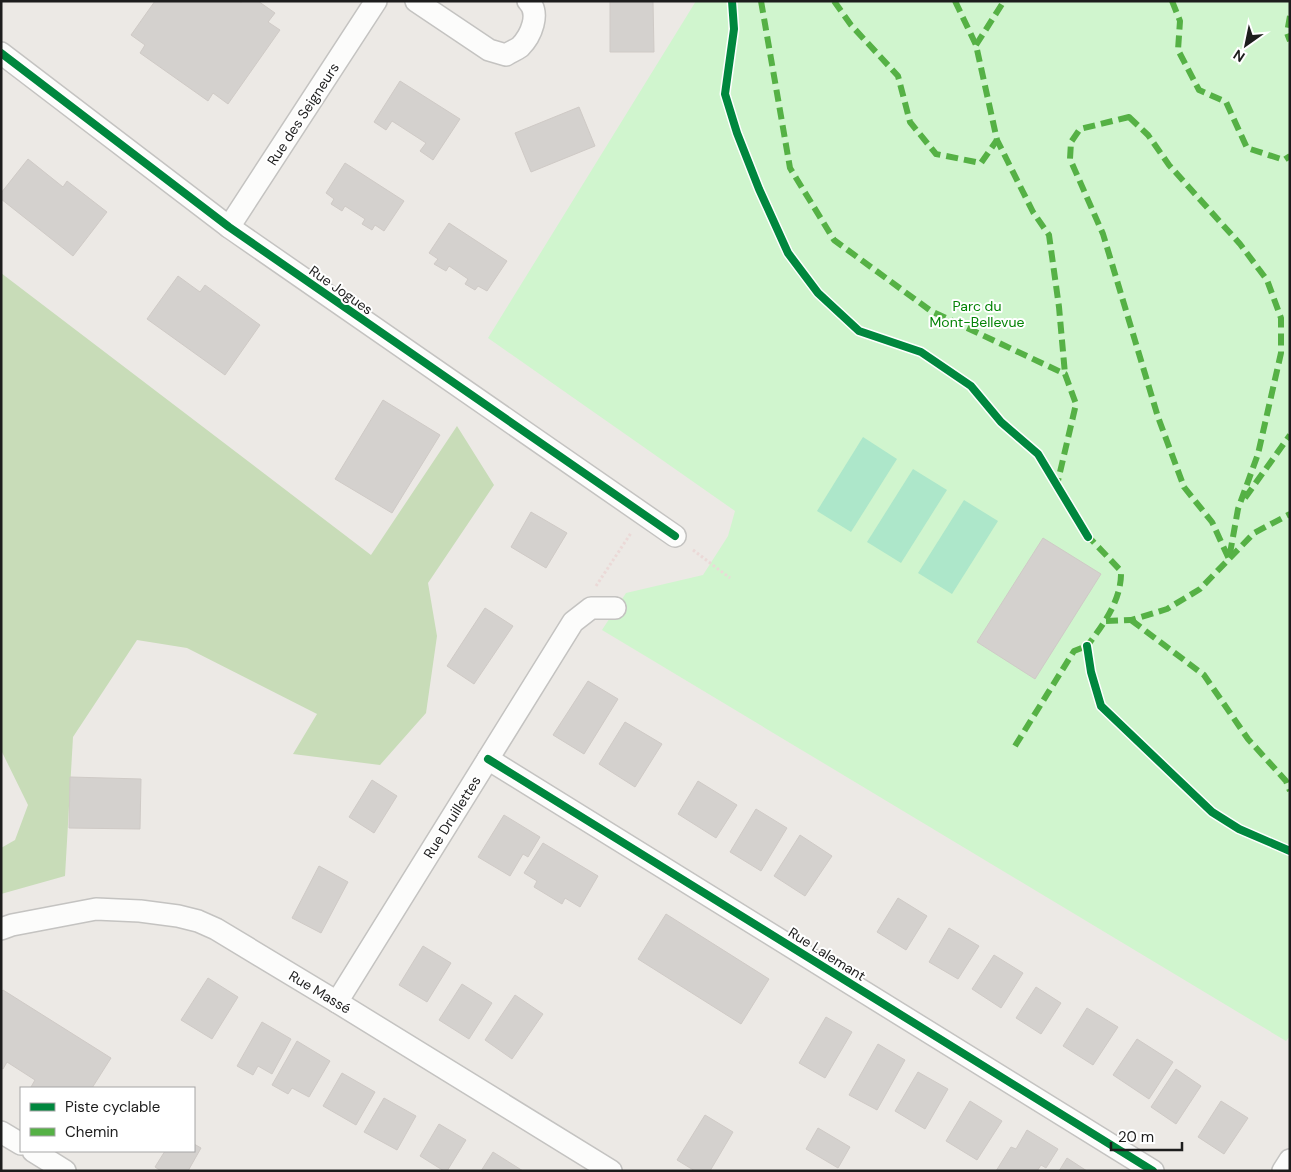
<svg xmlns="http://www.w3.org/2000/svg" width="1291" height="1172" viewBox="0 0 1291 1172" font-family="'DM Sans',sans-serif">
<rect width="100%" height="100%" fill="#ece9e5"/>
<path fill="#c8dcb8" d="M1 273 371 555 457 426 494 485 428 583 437 636 426 713 380 765 293 754 317 714 187 648 137 640 73 737 65 876 1 894V848L15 840 28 805 1 750Z"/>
<path fill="#d0f5ce" d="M696 1H1290V1036L1286 1041 602 630 626 593 703 575 728 536 735 511 488 338Z"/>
<g fill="#ade7ca">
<path d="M863 437 897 459 851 532 817 511Z"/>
<path d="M913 469 947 490 901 563 867 542Z"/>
<path d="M964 500 998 521 952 594 918 573Z"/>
</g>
<g fill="#d4d1ce" stroke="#cfcac6">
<path d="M155 1H239L241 3 243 1H258L275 13 268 22 280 30 228 104 213 93 208 101 140 53 145 45 131 35Z"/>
<path d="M610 1H653L654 52H610Z"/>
<path d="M400 81 460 119 433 160 420 151 426 143 392 121 386 130 374 122Z"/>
<path d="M579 107 595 146 531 172 515 133Z"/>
<path d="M28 159 63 187 67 181 107 212 73 256 1 199V193Z"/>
<path d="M345 163 404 201 384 231 375 225 372 230 362 224 365 219 345 206 342 211 331 204 334 199 326 193Z"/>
<path d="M449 223 507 261 487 291 478 286 475 290 465 284 468 279 449 266 446 271 434 264 438 259 429 253Z"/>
<path d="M178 276 200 292 205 285 260 325 225 375 147 319Z"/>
<path d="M383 400 440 435 392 513 335 479Z"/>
<path d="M531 512 567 533 546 568 511 547Z"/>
<path d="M1043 538 1101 574 1035 679 977 642Z"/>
<path d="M485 608 513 626 474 684 447 666Z"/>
<path d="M588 681 618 699 584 754 553 735Z"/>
<path d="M625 722 662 744 635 787 599 764Z"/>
<path d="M70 777 141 779 140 829 69 828Z"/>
<path d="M372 780 397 796 374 833 349 817Z"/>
<path d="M698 781 737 805 716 838 678 814Z"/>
<path d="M756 809 787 828 761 871 730 852Z"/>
<path d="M504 815 540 837 528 857 523 854 510 876 478 857Z"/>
<path d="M800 835 832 856 805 896 774 876Z"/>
<path d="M543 843 598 876 580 907 565 898 562 904 534 887 537 881 524 873Z"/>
<path d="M319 866 348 882 321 933 292 918Z"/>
<path d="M898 898 927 916 906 950 877 932Z"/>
<path d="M666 914 769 979 741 1024 638 959Z"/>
<path d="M949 928 979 946 958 979 929 962Z"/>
<path d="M423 946 451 963 427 1002 399 985Z"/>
<path d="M994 955 1023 973 1001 1008 972 989Z"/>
<path d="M208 978 238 997 212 1039 181 1020Z"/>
<path d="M462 984 492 1003 469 1039 439 1020Z"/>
<path d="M1036 987 1061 1003 1041 1034 1016 1018Z"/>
<path d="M3 990 111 1058 92 1088H33L31 1087 35 1080 7 1062 3 1069 1 1068V992Z"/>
<path d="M515 995 543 1014 512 1059 485 1040Z"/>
<path d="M1087 1008 1118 1027 1093 1065 1063 1046Z"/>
<path d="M826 1017 852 1032 825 1078 799 1063Z"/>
<path d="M262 1022 291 1039 272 1074 258 1066 253 1075 237 1066Z"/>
<path d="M1137 1039 1173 1062 1149 1099 1113 1075Z"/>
<path d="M297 1041 330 1061 309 1097 292 1088 288 1094 272 1085Z"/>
<path d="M878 1044 905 1060 877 1110 849 1095Z"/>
<path d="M1176 1069 1201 1086 1176 1124 1151 1107Z"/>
<path d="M918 1072 948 1089 925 1129 895 1111Z"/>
<path d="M342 1073 375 1092 356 1125 323 1106Z"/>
<path d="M384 1098 416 1116 397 1150 364 1132Z"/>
<path d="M970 1101 1002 1121 977 1160 946 1141Z"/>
<path d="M1221 1101 1248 1118 1224 1154 1198 1137Z"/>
<path d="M705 1115 733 1132 710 1171H695L677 1160Z"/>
<path d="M439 1124 466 1140 447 1171H444L420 1156Z"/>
<path d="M818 1128 850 1147 838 1168 806 1149Z"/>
<path d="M1027 1130 1058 1149 1046 1168 1041 1165 1037 1171H996L1011 1147 1016 1149Z"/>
<path d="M194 1144 201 1148 188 1171H161L155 1167 165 1151H194Z"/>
<path d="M493 1152 523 1171H481Z"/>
<path d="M1067 1158 1087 1171H1059Z"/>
</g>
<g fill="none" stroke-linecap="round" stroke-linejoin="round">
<defs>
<g id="minor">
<path d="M416 1 489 50 506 55C510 52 516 50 520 47 531 36 541 13 528 1"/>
<path d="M1 53 229 227 675 536"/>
<path d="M229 227 376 1"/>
<path d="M488 759 1153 1171"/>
<path d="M1 929 12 925 96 909 140 911 178 916 198 921 216 929 337 1002 611 1171"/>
<path d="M337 1002 573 622 591 608H615"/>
<path d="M1 1132 21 1144"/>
<path d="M33 1151 65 1171"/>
<path d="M1283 1171 1290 1160"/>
</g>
</defs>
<use href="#minor" stroke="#c4c3c1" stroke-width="24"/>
<g stroke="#ebd9d7" stroke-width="3" stroke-dasharray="2.5 2.5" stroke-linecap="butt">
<path d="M693 550 730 578"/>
<path d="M596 586 631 533"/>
</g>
<use href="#minor" stroke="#fcfcfb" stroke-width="21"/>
<g stroke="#55b145" stroke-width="6" stroke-dasharray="12 6" stroke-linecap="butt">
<path d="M761 1 790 168 834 240 931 311 1065 374 1076 404 1057 485"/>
<path d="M834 1 851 25 898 76 910 122 936 154 981 163 997 140"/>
<path d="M955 1 976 45 997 140 1033 212 1049 235 1059 307 1065 374"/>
<path d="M1172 1 1180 21 1178 50 1199 90 1226 102 1247 148 1284 160 1290 156"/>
<path d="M1290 16 1287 33 1290 41"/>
<path d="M976 45 1004 1"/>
<path d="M1129 117 1148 135 1169 165 1240 244 1267 280 1281 318V353L1258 454 1238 509 1229 559 1212 522 1184 487 1158 417 1103 234 1070 159 1071 142 1080 129Z"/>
<path d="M1245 498 1290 435"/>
<path d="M1086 534 1121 571C1122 599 1104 624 1087 646L1088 651"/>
<path d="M1131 620 1204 675 1248 739 1286 781 1290 791"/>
<path d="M1106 621 1131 620 1167 609 1200 589 1254 533 1290 514"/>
<path d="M1015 746 1074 651 1087 646"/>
</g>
<defs>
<g id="cycleway">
<path d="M732 1 734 29 725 94 737 133 759 189 788 253 818 293 859 331 921 352 971 386 1001 422 1038 454 1088 537"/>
<path d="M1 53 229 227 675 536"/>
<path d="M1087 646 1091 672 1101 706 1212 812 1239 829 1290 851"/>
<path d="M488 759 1153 1171"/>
</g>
</defs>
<use href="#cycleway" stroke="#fff" stroke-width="11"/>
<use href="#cycleway" stroke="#00873e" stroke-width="8"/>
</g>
<g text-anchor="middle" stroke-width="4" stroke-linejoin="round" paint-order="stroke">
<g font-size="14" fill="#1d1d1d" stroke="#fff">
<text transform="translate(303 114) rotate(-57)" y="5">Rue des Seigneurs</text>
<text transform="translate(341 290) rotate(35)" y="5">Rue Jogues</text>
<text transform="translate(452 817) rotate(-58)" y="5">Rue Druillettes</text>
<text transform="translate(827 954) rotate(32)" y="5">Rue Lalemant</text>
<text transform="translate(320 992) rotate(31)" y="5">Rue Massé</text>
</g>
<g font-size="14" fill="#038305" stroke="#fff">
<text x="977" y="311">Parc du<tspan x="977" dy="16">Mont-Bellevue</tspan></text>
</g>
</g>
<rect width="1291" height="1172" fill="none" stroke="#1d1d1d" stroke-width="5"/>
<rect x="20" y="1087" width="175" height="65" fill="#ffffff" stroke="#a5a5a5"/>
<rect x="30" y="1103" width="25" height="8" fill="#00873e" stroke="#a5a5a5"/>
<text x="65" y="1112" font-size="15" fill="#1d1d1d">Piste cyclable</text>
<rect x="30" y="1128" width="25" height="8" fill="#55b145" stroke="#a5a5a5"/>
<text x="65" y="1137" font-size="15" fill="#1d1d1d">Chemin</text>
<g transform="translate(1246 45) rotate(213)" stroke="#ffffff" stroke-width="4" paint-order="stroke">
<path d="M0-4L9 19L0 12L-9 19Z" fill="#1d1d1d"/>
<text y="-8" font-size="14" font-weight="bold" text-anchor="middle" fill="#1d1d1d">N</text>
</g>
<path d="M1111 1142v8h71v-8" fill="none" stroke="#1d1d1d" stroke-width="2.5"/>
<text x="1118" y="1142" font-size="15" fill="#1d1d1d" stroke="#ffffff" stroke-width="4" paint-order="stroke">20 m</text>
</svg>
